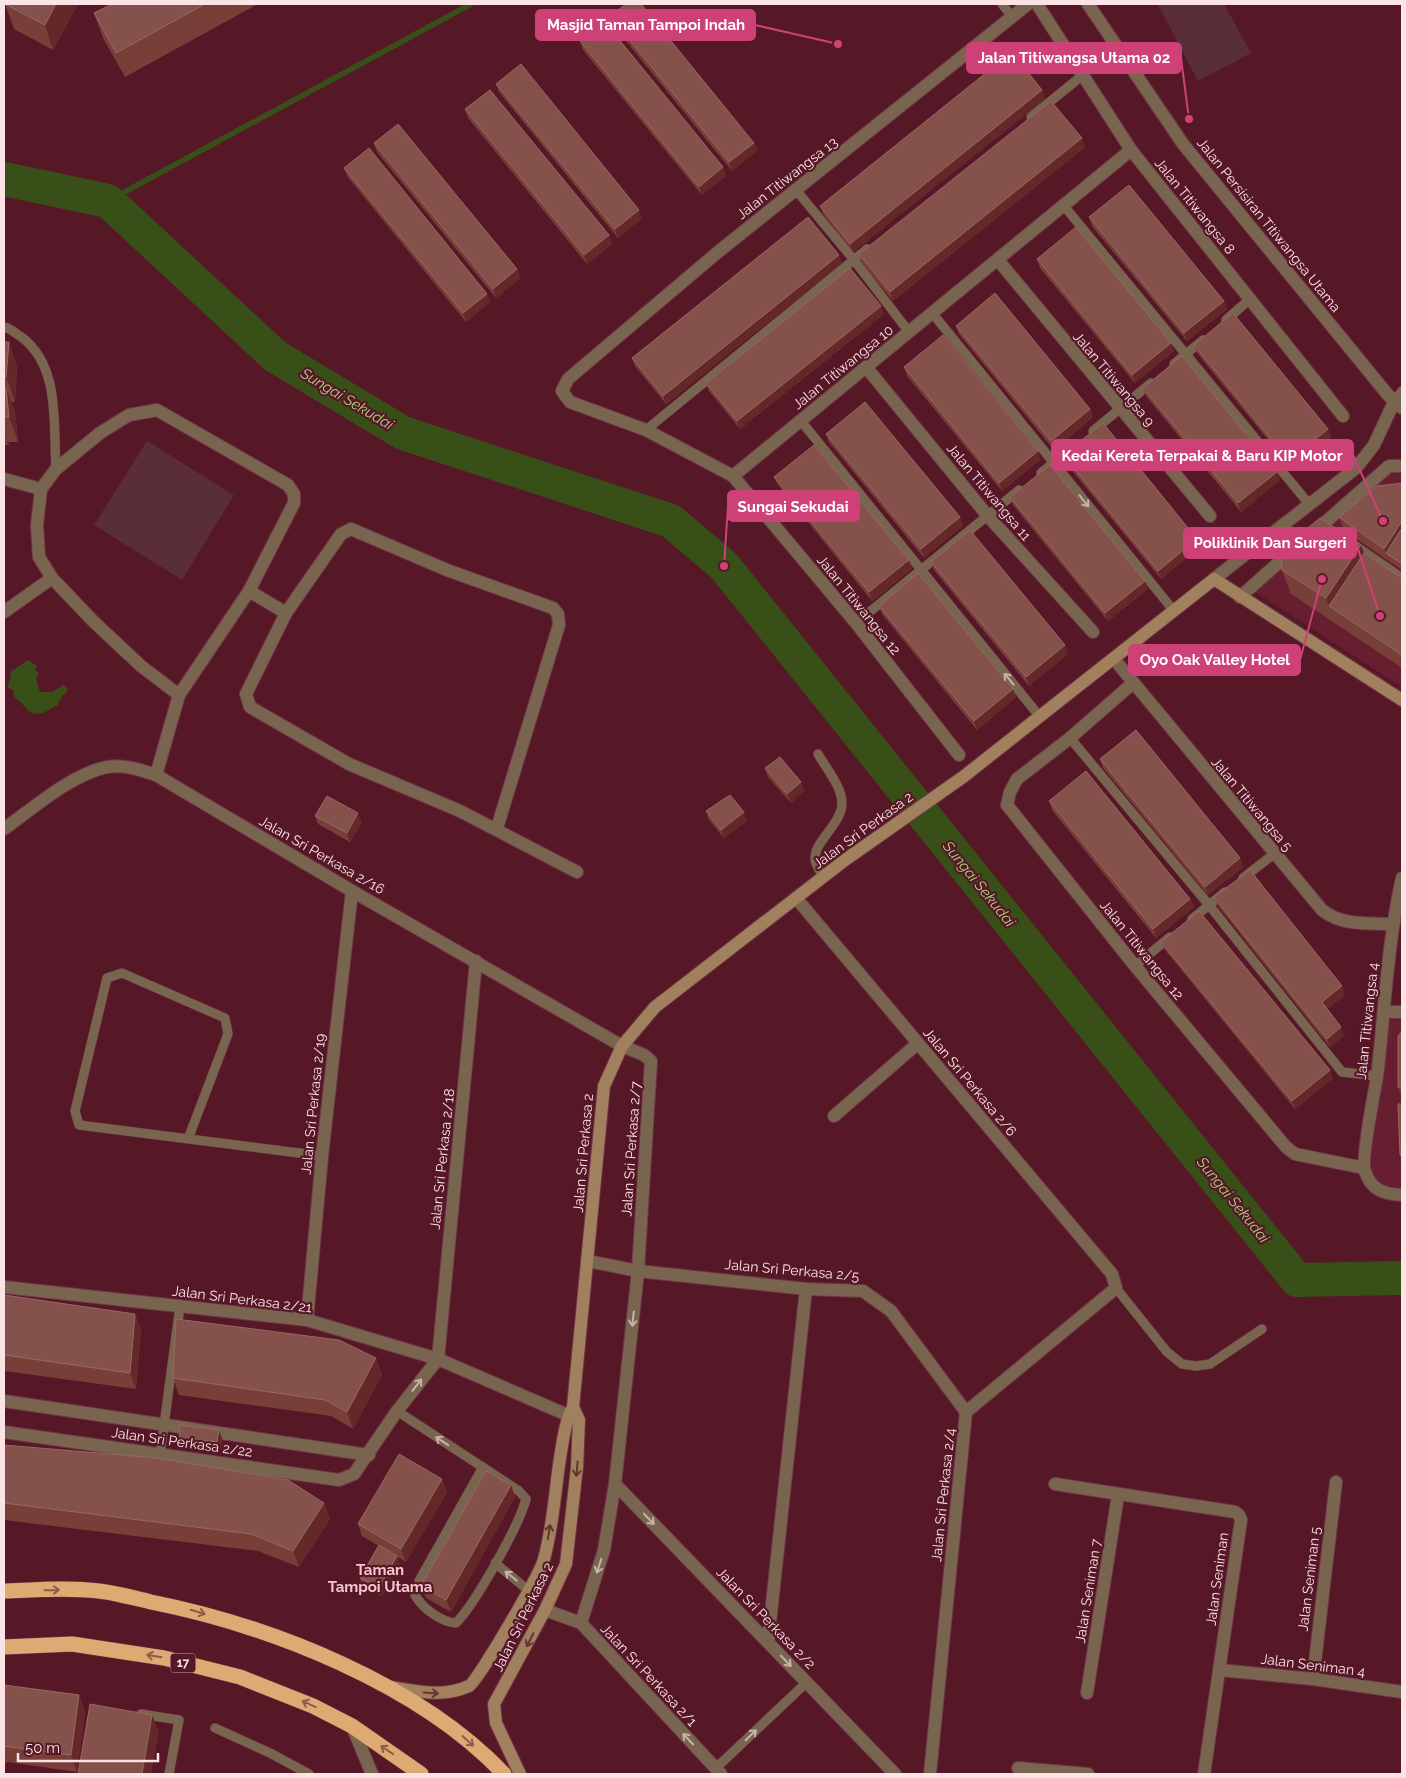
<svg xmlns="http://www.w3.org/2000/svg" width="1406" height="1778" viewBox="0 0 1406 1778" font-family="Raleway,sans-serif">
<rect width="100%" height="100%" fill="#561727"/>
<g fill="#661e30">
<path d="M1392 472 1402 474V687L1255 592Z"/>
<path d="M1390 1020H1402V1188H1387L1376 1179 1370 1167Z"/>
</g>
<g fill="#592e36">
<path d="M1160 4H1224L1251 53 1198 81 1158 5Z"/>
<path d="M147 441 234 495 182 580 94 525Z"/>
</g>
<path fill="#384f18" d="M28 660 38 667 35 669 39 674 36 679 40 692H53L64 684 68 690 61 698 58 705C52 706 49 711 43 713 28 718 25 703 15 698L13 690 7 687 11 677 10 672Z"/>
<g fill="none" stroke-linecap="round" stroke-linejoin="round">
<path stroke="#384f18" stroke-width="5.5" d="M108 201 471 4"/>
<path stroke="#384f18" stroke-width="34" d="M4 179 108 201 275 356 403 433 671 521 724 566 1297 1280 1402 1278"/>
<defs>
<g id="lane">
<path d="M1002 4 1012 17"/>
<path d="M1031 117 1083 75"/>
<path d="M796 190 854 260 909 332"/>
<path d="M1064 206 1309 504"/>
<path d="M933 314 1174 611"/>
<path d="M1226 320 1250 299"/>
<path d="M4 327C10 328 15 333 20 336 61 365 53 424 56 469"/>
<path d="M1174 364 1203 340"/>
<path d="M1394 402 1402 391"/>
<path d="M801 421 1040 717"/>
<path d="M646 430 867 249"/>
<path d="M1093 431 1151 383"/>
<path d="M1041 473 1072 448"/>
<path d="M1354 545 1402 578"/>
<path d="M856 623 1019 490"/>
<path d="M1070 738 1209 905 1342 1072 1377 1076"/>
<path d="M818 754C826 768 842 787 842 803 842 824 814 841 815 859 815 865 821 872 823 877"/>
<path d="M1243 878 1274 854"/>
<path d="M1192 919 1225 892"/>
<path d="M1135 966 1170 937"/>
<path d="M188 1139 228 1034 225 1018 122 973 107 978 75 1111 79 1125 322 1156"/>
<path d="M1116 1288 1167 1352 1182 1364 1196 1366 1210 1364 1262 1329"/>
<path d="M397 1411 519 1491 526 1499C519 1526 475 1604 456 1623 441 1622 422 1608 415 1595L419 1581 483 1467"/>
<path d="M160 1455 180 1306"/>
<path d="M495 1563 528 1590"/>
<path d="M141 1714 179 1720 169 1774"/>
<path d="M215 1728 270 1753 309 1774"/>
<path d="M716 1768 807 1682"/>
</g>
<g id="street">
<path d="M1028 4 718 252 568 379 562 391 570 402 646 430 733 476 1131 150"/>
<path d="M1037 4 1131 150 1343 416"/>
<path d="M1088 4 1183 144 1388 395 1402 408"/>
<path d="M998 260 1210 516"/>
<path d="M866 367 987 515 1093 632"/>
<path d="M157 410 288 485 294 494V503L249 591 179 695 141 666 93 621 52 578 39 557 37 525 41 489 56 469 100 433 129 415Z"/>
<path d="M733 476 856 623 959 755"/>
<path d="M4 479 41 489"/>
<path d="M1313 533 1389 466H1402"/>
<path d="M1214 579 1356 468 1374 445 1394 402"/>
<path d="M249 591 286 613 341 534 351 529 447 570 553 608 558 614 559 625 497 828"/>
<path d="M1240 597 1294 549"/>
<path d="M4 612 52 578"/>
<path d="M286 613 246 694 250 707 349 764 460 811 577 872"/>
<path d="M1114 659 1322 910C1342 926 1367 923 1392 924"/>
<path d="M1133 683 1070 738 1017 779 1010 792 1007 805 1135 966 1286 1147 1295 1154 1364 1168"/>
<path d="M156 775 179 695"/>
<path d="M4 829C33 808 72 774 107 767 124 764 141 770 156 775L352 891 622 1046 644 1055 651 1061 638 1271 615 1484 604 1550 581 1623"/>
<path d="M1402 878C1387 945 1385 1010 1377 1077 1374 1093 1361 1161 1365 1171 1371 1190 1383 1194 1402 1195"/>
<path d="M796 898 1112 1274 1116 1288 966 1412 930 1774"/>
<path d="M1384 1012H1402"/>
<path d="M834 1116 917 1044"/>
<path d="M588 1261 638 1271 806 1289 863 1291 891 1311 966 1412"/>
<path d="M4 1287 307 1320 438 1359 579 1420"/>
<path d="M307 1320 322 1156 352 891"/>
<path d="M4 1401 369 1455"/>
<path d="M4 1432 339 1480 354 1474 397 1411 438 1359 476 961"/>
<path d="M615 1484 895 1774"/>
<path d="M1055 1484 1235 1512 1239 1515 1241 1520 1204 1774"/>
<path d="M545 1610 581 1623 721 1774"/>
<path d="M768 1641 806 1289"/>
<path d="M1219 1670 1313 1679 1402 1692"/>
<path d="M1313 1679 1336 1482"/>
<path d="M1087 1693 1118 1495"/>
<path d="M352 1726 372 1774"/>
<path d="M1018 1768 1088 1774"/>
</g>
<g id="secondary">
<path d="M390 1687C417 1691 443 1698 469 1686 478 1681 541 1573 544 1559 553 1527 555 1491 560 1458 563 1440 565 1422 573 1407L604 1086 622 1046 655 1007 845 860 963 777 1214 579 1402 700"/>
<path d="M520 1774 496 1723 494 1704 545 1610 566 1564 577 1467 579 1420 573 1407"/>
</g>
<g id="highway">
<path d="M4 1591C35 1590 67 1587 99 1591 116 1593 134 1598 151 1602 271 1626 419 1684 504 1774"/>
<path d="M4 1647 72 1644 164 1658 240 1677 313 1706 352 1726 421 1774"/>
</g>
</defs>
<use href="#lane" stroke="#713846" stroke-width="10"/>
<use href="#street" stroke="#713846" stroke-width="14"/>
<use href="#secondary" stroke="#713846" stroke-width="14"/>
<use href="#highway" stroke="#713846" stroke-width="16"/>
<use href="#lane" stroke="#79654f" stroke-width="9"/>
<use href="#street" stroke="#79654f" stroke-width="12"/>
<use href="#secondary" stroke="#a1815d" stroke-width="12"/>
<use href="#highway" stroke="#dcaa72" stroke-width="15"/>
</g>
<g fill="#773f38">
<path d="M5 4H78L53 50 14 29Z"/>
<path d="M112 4H258L125 77 103 38 94 13Z"/>
<path d="M610 16 754 143 757 151 732 171 613 25Z"/>
<path d="M580 41 723 167 726 176 702 195 583 50Z"/>
<path d="M496 84 642 218 618 238 499 92Z"/>
<path d="M1042 90 1045 99 853 252 823 214 820 206Z"/>
<path d="M465 109 609 235 612 244 587 264 468 118Z"/>
<path d="M374 143 521 278 496 298 377 152Z"/>
<path d="M1085 147 893 301 862 263 859 254Z"/>
<path d="M344 168 490 302 466 322 347 176Z"/>
<path d="M1089 217 1224 301 1227 309 1187 341 1092 226Z"/>
<path d="M1037 259 1171 343 1174 351 1135 383 1040 268Z"/>
<path d="M842 263 666 404 635 366 632 358Z"/>
<path d="M884 314 740 429 709 391 706 383Z"/>
<path d="M956 326 1090 409 1093 417 1054 450 959 334Z"/>
<path d="M4 342H9L17 367 15 402H11L15 412 18 442H8L9 445H4Z"/>
<path d="M1194 345 1328 429 1331 437 1292 469 1197 353Z"/>
<path d="M904 367 1041 459 1002 491 907 376Z"/>
<path d="M1143 388 1280 480 1241 512 1146 396Z"/>
<path d="M826 434 960 517 963 526 924 558 829 442Z"/>
<path d="M1063 455 1200 547 1161 579 1066 463Z"/>
<path d="M774 477 909 560 912 569 872 601 778 485Z"/>
<path d="M1402 483V570L1344 530 1339 517Z"/>
<path d="M1010 497 1148 589 1108 621 1013 505Z"/>
<path d="M1361 545 1364 553 1402 578V668L1291 594 1282 570Z"/>
<path d="M931 562 1068 654 1029 686 934 570Z"/>
<path d="M879 606 1013 689 1016 697 977 730 882 614Z"/>
<path d="M1100 759 1240 858 1243 867 1208 895 1103 768Z"/>
<path d="M765 768 801 782 804 791 791 803 768 777Z"/>
<path d="M1049 801 1190 899 1194 907 1156 938 1052 810Z"/>
<path d="M706 811 747 821 724 838 709 820Z"/>
<path d="M315 816 362 822 350 842 318 824Z"/>
<path d="M1214 897 1345 995 1327 1009 1344 1035 1330 1047 1218 906Z"/>
<path d="M1161 942 1333 1078 1295 1109 1165 950Z"/>
<path d="M1402 1031V1095H1401L1398 1087Z"/>
<path d="M4 1295 135 1314 141 1331 136 1389 4 1371Z"/>
<path d="M376 1358 382 1375 353 1429 331 1416 179 1395 173 1378Z"/>
<path d="M219 1430 222 1439 220 1451 182 1445 179 1437Z"/>
<path d="M4 1445 324 1503 330 1519 299 1567 258 1551 4 1520Z"/>
<path d="M442 1479 447 1492 406 1562 398 1557 400 1565 382 1596 363 1586 360 1578 379 1546 362 1536 358 1524Z"/>
<path d="M511 1485 515 1497 451 1612 426 1598 421 1586Z"/>
<path d="M4 1685 79 1695 85 1712 77 1772 8 1762 4 1763Z"/>
</g>
<g fill="#642829">
<path d="M56 4H78L53 50 45 25Z"/>
<path d="M1042 90 1045 99 853 252 850 244Z"/>
<path d="M1082 138 1085 147 893 301 890 292Z"/>
<path d="M754 143 757 151 732 171 729 162Z"/>
<path d="M723 167 726 176 702 195 699 187Z"/>
<path d="M639 210 642 218 618 238 615 229Z"/>
<path d="M609 235 612 244 587 264 584 255Z"/>
<path d="M839 255 842 263 666 404 663 396Z"/>
<path d="M517 269 521 278 496 298 493 289Z"/>
<path d="M487 294 490 302 466 322 463 313Z"/>
<path d="M1224 301 1227 309 1187 341 1184 333Z"/>
<path d="M881 306 884 314 740 429 737 421Z"/>
<path d="M9 342 17 367 15 402 6 377Z"/>
<path d="M1171 343 1174 351 1135 383 1132 375Z"/>
<path d="M6 388 15 412 18 442 9 417Z"/>
<path d="M1090 409 1093 417 1054 450 1051 441Z"/>
<path d="M4 429 8 442 9 445 4 432Z"/>
<path d="M1328 429 1331 437 1292 469 1289 461Z"/>
<path d="M1038 451 1041 459 1002 491 999 483Z"/>
<path d="M1277 472 1280 480 1241 512 1238 503Z"/>
<path d="M960 517 963 526 924 558 921 549Z"/>
<path d="M1402 521V541L1386 553 1389 561 1384 549Z"/>
<path d="M1197 539 1200 547 1161 579 1158 571Z"/>
<path d="M1361 545 1370 570 1329 606 1326 598Z"/>
<path d="M909 560 912 569 872 601 869 592Z"/>
<path d="M1145 581 1148 589 1108 621 1105 613Z"/>
<path d="M1065 645 1068 654 1029 686 1026 677Z"/>
<path d="M1013 689 1016 697 977 730 974 721Z"/>
<path d="M801 782 804 791 791 803 787 794Z"/>
<path d="M744 812 747 821 724 838 721 830Z"/>
<path d="M358 813 362 822 350 842 347 833Z"/>
<path d="M1240 858 1243 867 1208 895 1205 887Z"/>
<path d="M1190 899 1194 907 1156 938 1153 929Z"/>
<path d="M1342 986 1345 995 1325 1011 1322 1002Z"/>
<path d="M1341 1027 1344 1035 1330 1047 1327 1039Z"/>
<path d="M1330 1070 1333 1078 1295 1109 1292 1101Z"/>
<path d="M135 1314 141 1331 136 1389 130 1373Z"/>
<path d="M376 1358 382 1375 353 1429 347 1412Z"/>
<path d="M219 1430 222 1439 220 1451 217 1442Z"/>
<path d="M442 1479 447 1492 406 1562 401 1549Z"/>
<path d="M511 1485 515 1497 451 1612 446 1600Z"/>
<path d="M324 1503 330 1519 299 1567 293 1551Z"/>
<path d="M397 1556 400 1565 382 1596 379 1588Z"/>
<path d="M79 1695 85 1712 77 1772 71 1755Z"/>
<path d="M152 1715 159 1732 151 1774H142Z"/>
</g>
<g fill="#85514b" stroke="#986863">
<path d="M5 4H56L45 25Z"/>
<path d="M112 4H205L116 53 94 13Z"/>
<path d="M626 4H641L754 143 729 162 610 16Z"/>
<path d="M604 21 723 167 699 187 580 41Z"/>
<path d="M1012 52 1042 90 850 244 820 206Z"/>
<path d="M521 64 639 210 615 229 496 84Z"/>
<path d="M490 90 609 235 584 255 465 109Z"/>
<path d="M1051 101 1082 138 890 292 859 254Z"/>
<path d="M398 124 517 269 493 289 374 143Z"/>
<path d="M369 148 487 294 463 313 344 168Z"/>
<path d="M1129 185 1224 301 1184 333 1089 217Z"/>
<path d="M808 217 839 255 663 396 632 358Z"/>
<path d="M1076 227 1171 343 1132 375 1037 259Z"/>
<path d="M850 268 881 306 737 421 706 383Z"/>
<path d="M995 293 1090 409 1051 441 956 326Z"/>
<path d="M1233 313 1328 429 1289 461 1194 345Z"/>
<path d="M943 335 1038 451 999 483 904 367Z"/>
<path d="M4 342H9L6 377H4Z"/>
<path d="M1182 356 1277 472 1238 503 1143 388Z"/>
<path d="M4 388H6L9 417H4Z"/>
<path d="M865 402 960 517 921 549 826 434Z"/>
<path d="M1103 423 1197 539 1158 571 1063 455Z"/>
<path d="M814 445 909 560 869 592 774 477Z"/>
<path d="M1050 465 1145 581 1105 613 1010 497Z"/>
<path d="M1402 483V521L1384 549 1339 517 1377 486Z"/>
<path d="M1320 518 1361 545 1326 598 1282 570 1281 550Z"/>
<path d="M1402 528V564L1386 553Z"/>
<path d="M970 530 1065 645 1026 677 931 562Z"/>
<path d="M1364 553 1402 578V655L1329 606Z"/>
<path d="M918 573 1013 689 974 721 879 606Z"/>
<path d="M1136 730 1240 858 1205 887 1100 759Z"/>
<path d="M780 757 801 782 787 794 765 768Z"/>
<path d="M1086 771 1190 899 1153 929 1049 801Z"/>
<path d="M730 795 744 812 721 830 706 811Z"/>
<path d="M327 796 358 813 347 833 315 816Z"/>
<path d="M1250 870 1342 986 1322 1002 1341 1027 1327 1039 1214 897Z"/>
<path d="M1199 911 1330 1070 1292 1101 1161 942Z"/>
<path d="M1402 1031V1087H1398V1036Z"/>
<path d="M1398 1104H1402V1157L1400 1155Z"/>
<path d="M4 1295 135 1314 130 1373 4 1355Z"/>
<path d="M176 1319 339 1340 376 1358 347 1412 325 1400 173 1378Z"/>
<path d="M180 1425 219 1430 217 1442 179 1437Z"/>
<path d="M4 1445 157 1458 288 1480 324 1503 293 1551 251 1534 4 1503Z"/>
<path d="M399 1454 442 1479 401 1549 358 1524Z"/>
<path d="M486 1471 511 1485 446 1600 421 1586Z"/>
<path d="M379 1545 397 1556 379 1588 360 1578Z"/>
<path d="M4 1685 79 1695 71 1755 4 1746Z"/>
<path d="M90 1704 152 1715 142 1774H78Z"/>
</g>
<defs><path id="oneway-shaft" d="M-6 0H5M1.5-3L5.5 0L1.5 3" fill="none" stroke-width="1.6" stroke-linecap="round" stroke-linejoin="round" transform="scale(1.25)"/></defs>
<g stroke="#c8b1aa">
<use href="#oneway-shaft" transform="translate(1084 501) rotate(51)"/>
<use href="#oneway-shaft" transform="translate(1009 679) rotate(-129)"/>
<use href="#oneway-shaft" transform="translate(633 1319) rotate(96)"/>
<use href="#oneway-shaft" transform="translate(417 1385) rotate(-52)"/>
<use href="#oneway-shaft" transform="translate(442 1441) rotate(-147)"/>
<use href="#oneway-shaft" transform="translate(649 1519) rotate(46)"/>
<use href="#oneway-shaft" transform="translate(599 1566) rotate(108)"/>
<use href="#oneway-shaft" transform="translate(511 1576) rotate(-141)"/>
<use href="#oneway-shaft" transform="translate(786 1661) rotate(46)"/>
<use href="#oneway-shaft" transform="translate(751 1735) rotate(-44)"/>
<use href="#oneway-shaft" transform="translate(688 1739) rotate(-133)"/>
</g>
<g stroke="#693234">
<use href="#oneway-shaft" transform="translate(577 1469) rotate(95)"/>
<use href="#oneway-shaft" transform="translate(549 1532) rotate(-81)"/>
<use href="#oneway-shaft" transform="translate(530 1640) rotate(117)"/>
<use href="#oneway-shaft" transform="translate(431 1693) rotate(4)"/>
</g>
<g stroke="#925949">
<use href="#oneway-shaft" transform="translate(52 1590) rotate(-1)"/>
<use href="#oneway-shaft" transform="translate(198 1612) rotate(17)"/>
<use href="#oneway-shaft" transform="translate(154 1656) rotate(-171)"/>
<use href="#oneway-shaft" transform="translate(309 1704) rotate(-156)"/>
<use href="#oneway-shaft" transform="translate(468 1741) rotate(42)"/>
<use href="#oneway-shaft" transform="translate(387 1750) rotate(-146)"/>
</g>
<g text-anchor="middle" stroke-width="4.5" stroke-linejoin="round" paint-order="stroke">
<rect fill="#561727" stroke="#caa6ad" stroke-width="1" x="170.5" y="1653.5" width="25" height="19" rx="4"/>
<g font-size="12" font-weight="bold" fill="#fce3e6">
<text x="183" y="1667">17</text>
</g>
<g font-size="14" fill="#fce3e6" stroke="#561727">
<text transform="translate(787 178) rotate(-38)" y="5">Jalan Titiwangsa 13</text>
<text transform="translate(1195 206) rotate(51)" y="5">Jalan Titiwangsa 8</text>
<text transform="translate(1269 225) rotate(51)" y="5">Jalan Persisiran Titiwangsa Utama</text>
<text transform="translate(843 367) rotate(-39)" y="5">Jalan Titiwangsa 10</text>
<text transform="translate(1114 379) rotate(50)" y="5">Jalan Titiwangsa 9</text>
<text transform="translate(989 492) rotate(50)" y="5">Jalan Titiwangsa 11</text>
<text transform="translate(859 605) rotate(51)" y="5">Jalan Titiwangsa 12</text>
<text transform="translate(1252 804) rotate(50)" y="5">Jalan Titiwangsa 5</text>
<text transform="translate(863 830) rotate(-36)" y="5">Jalan Sri Perkasa 2</text>
<text transform="translate(322 855) rotate(30)" y="5">Jalan Sri Perkasa 2/16</text>
<text transform="translate(1142 950) rotate(51)" y="5">Jalan Titiwangsa 12</text>
<text transform="translate(1367 1021) rotate(-84)" y="5">Jalan Titiwangsa 4</text>
<text transform="translate(970 1082) rotate(50)" y="5">Jalan Sri Perkasa 2/6</text>
<text transform="translate(313 1104) rotate(-84)" y="5">Jalan Sri Perkasa 2/19</text>
<text transform="translate(631 1149) rotate(-86)" y="5">Jalan Sri Perkasa 2/7</text>
<text transform="translate(583 1153) rotate(-85)" y="5">Jalan Sri Perkasa 2</text>
<text transform="translate(442 1159) rotate(-84)" y="5">Jalan Sri Perkasa 2/18</text>
<text transform="translate(792 1270) rotate(5)" y="5">Jalan Sri Perkasa 2/5</text>
<text transform="translate(242 1299) rotate(7)" y="5">Jalan Sri Perkasa 2/21</text>
<text transform="translate(182 1442) rotate(8)" y="5">Jalan Sri Perkasa 2/22</text>
<text transform="translate(943 1495) rotate(-84)" y="5">Jalan Sri Perkasa 2/4</text>
<text transform="translate(1217 1579) rotate(-82)" y="5">Jalan Seniman</text>
<text transform="translate(1309 1579) rotate(-83)" y="5">Jalan Seniman 5</text>
<text transform="translate(1088 1591) rotate(-81)" y="5">Jalan Seniman 7</text>
<text transform="translate(523 1617) rotate(-64)" y="5">Jalan Sri Perkasa 2</text>
<text transform="translate(766 1618) rotate(46)" y="5">Jalan Sri Perkasa 2/2</text>
<text transform="translate(1313 1665) rotate(7)" y="5">Jalan Seniman 4</text>
<text transform="translate(649 1675) rotate(47)" y="5">Jalan Sri Perkasa 2/1</text>
</g>
<g font-size="15" font-style="italic" fill="#abd07f" stroke="#561727">
<text transform="translate(347 399) rotate(31)" y="5">Sungai Sekudai</text>
<text transform="translate(979 884) rotate(51)" y="5">Sungai Sekudai</text>
<text transform="translate(1233 1200) rotate(51)" y="5">Sungai Sekudai</text>
</g>
<g font-size="15" font-weight="bold" fill="#f7c6cd" stroke="#561727">
<text x="380" y="1575">Taman<tspan x="380" dy="17">Tampoi Utama</tspan></text>
</g>
</g>
<path fill="none" stroke="#ce4177" stroke-width="2" d="M838 44L755 25M1189 119L1181 58M1383 521L1353 455M724 566L728 506M1380 616L1356 543M1322 579L1300 660"/>
<g fill="#ce4177" stroke="#561727" stroke-width="2">
<circle cx="838" cy="44" r="5"/>
<circle cx="1189" cy="119" r="5"/>
<circle cx="1383" cy="521" r="5"/>
<circle cx="724" cy="566" r="5"/>
<circle cx="1380" cy="616" r="5"/>
<circle cx="1322" cy="579" r="5"/>
</g>
<g fill="#ce4177" stroke="#ce4177" stroke-width="2">
<rect x="536" y="10" width="219" height="30" rx="5"/>
<rect x="967" y="43" width="214" height="30" rx="5"/>
<rect x="1052" y="440" width="301" height="30" rx="5"/>
<rect x="728" y="491" width="131" height="30" rx="5"/>
<rect x="1184" y="528" width="172" height="30" rx="5"/>
<rect x="1129" y="645" width="171" height="30" rx="5"/>
</g>
<g font-size="15" text-anchor="middle" font-weight="bold" fill="#fff">
<text x="646" y="30">Masjid Taman Tampoi Indah</text>
<text x="1074" y="63">Jalan Titiwangsa Utama 02</text>
<text x="1202" y="461">Kedai Kereta Terpakai &amp; Baru KIP Motor</text>
<text x="793" y="512">Sungai Sekudai</text>
<text x="1270" y="548">Poliklinik Dan Surgeri</text>
<text x="1215" y="665">Oyo Oak Valley Hotel</text>
</g>
<rect width="1406" height="1778" fill="none" stroke="#fce3e6" stroke-width="10"/>
<path d="M18 1753v8h140v-8" fill="none" stroke="#fce3e6" stroke-width="2.5"/>
<text x="25" y="1753" font-size="15" fill="#fce3e6" stroke="#561727" stroke-width="4" paint-order="stroke">50 m</text>
</svg>
